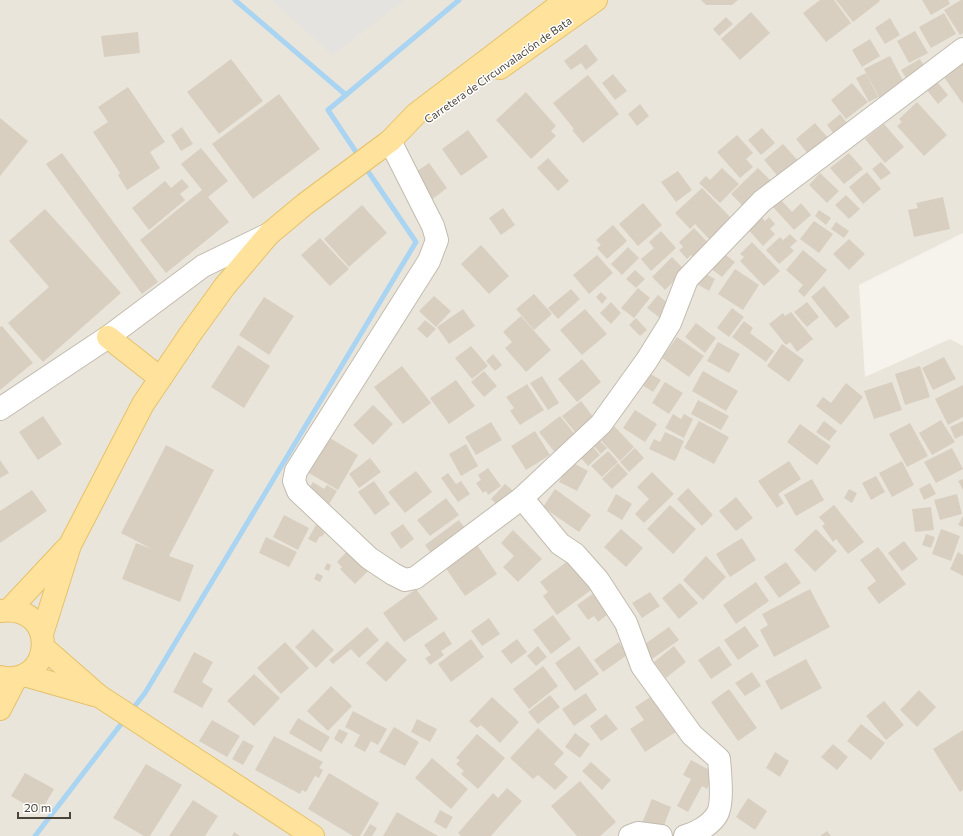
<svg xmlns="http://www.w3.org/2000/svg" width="963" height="836" viewBox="0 0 963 836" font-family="Commissioner,sans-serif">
<rect width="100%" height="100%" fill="#f6f3ec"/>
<path fill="#eae5da" d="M0 0H963V233L859 285 865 377 950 339 963 346V836H0Z"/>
<path fill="#e5e3e0" d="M271 0H404L333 55Z"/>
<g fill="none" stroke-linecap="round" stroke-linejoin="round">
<g stroke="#a9d4f2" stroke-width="5">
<path d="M235 0 346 95"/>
<path d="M360 158 328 110 459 0"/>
<path d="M131 711 145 693 416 242 365 167"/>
<path d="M35 836 125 719"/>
</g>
</g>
<g fill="#d8cfc1">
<path d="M701 0H738L732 5H706Z"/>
<path d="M820 0H834L851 23 826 42 803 13Z"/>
<path d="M836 0H879L880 1 853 22Z"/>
<path d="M922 0H948L950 4 931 15Z"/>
<path d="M961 0H963V33L960 35 944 10Z"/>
<path d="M751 12 770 33 740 60 721 39Z"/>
<path d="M944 13 956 34 931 48 919 27Z"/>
<path d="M726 17 733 24 719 36 713 29Z"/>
<path d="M890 18 900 35 885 44 875 28Z"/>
<path d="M915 31 928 53 909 63 897 41Z"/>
<path d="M138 32 140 53 104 57 101 36Z"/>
<path d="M870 39 880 56 862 67 852 50Z"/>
<path d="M586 44 598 60 586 70 581 63 571 70 564 61Z"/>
<path d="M890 56 908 90 882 103 864 69Z"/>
<path d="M231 59 263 101 219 134 187 92Z"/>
<path d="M920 59 928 72 909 83 901 70Z"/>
<path d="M963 60V104L941 73Z"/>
<path d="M866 73 878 97 869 102 856 78Z"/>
<path d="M613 74 627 91 615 100 602 83Z"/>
<path d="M588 75 619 114 583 143 572 130 574 129 553 103Z"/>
<path d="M937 82 948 95 938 104 927 90Z"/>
<path d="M852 83 868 102 846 119 831 100Z"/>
<path d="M128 87 165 142 150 152 160 168 127 190 118 175 120 173 93 132 108 122 98 107Z"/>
<path d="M526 92 556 126 551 131 556 136 531 159 496 120Z"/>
<path d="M279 94 320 149 253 199 212 144Z"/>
<path d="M917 102 947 135 924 156 897 126 902 122 899 119Z"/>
<path d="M640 104 649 116 637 126 628 114Z"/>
<path d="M840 114 851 128 838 139 827 125Z"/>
<path d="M0 118 28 141 0 176Z"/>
<path d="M815 123 829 139 809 155 796 139Z"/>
<path d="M884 124 904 147 885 163 865 139Z"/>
<path d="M182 127 193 144 181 151 171 135Z"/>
<path d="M762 128 775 143 761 155 748 140Z"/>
<path d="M468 130 488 157 461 176 442 149Z"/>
<path d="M737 135 753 153 746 159 753 167 740 178 717 152Z"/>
<path d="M783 144 801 164 781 180 764 160Z"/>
<path d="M201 148 228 181 208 197 229 222 166 273 140 240 202 190 181 164Z"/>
<path d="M62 153 158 282 142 294 46 164Z"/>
<path d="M849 153 863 169 844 184 830 168Z"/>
<path d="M548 158 569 181 558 191 537 168Z"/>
<path d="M881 162 891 173 881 180 872 169Z"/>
<path d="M429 163 447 188 430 201 411 175Z"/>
<path d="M722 168 739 184 720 203 699 183 706 176 710 180Z"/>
<path d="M758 168 772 182 745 208 731 194Z"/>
<path d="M678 171 692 190 676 202 661 182Z"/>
<path d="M867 172 881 189 863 204 849 187Z"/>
<path d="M820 173 839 191 827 203 809 185Z"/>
<path d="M182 179 189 187 180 194 185 200 149 230 132 208 165 181 171 188Z"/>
<path d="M702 188 731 218 709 239 695 224 690 229 675 213Z"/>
<path d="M846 195 860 209 849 219 835 205Z"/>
<path d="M943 197 950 229 914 237 908 210 918 208 916 203Z"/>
<path d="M781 200 792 212 801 203 811 215 794 230 773 207Z"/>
<path d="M643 203 662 225 638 246 619 224Z"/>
<path d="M362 205 387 233 349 267 324 239Z"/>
<path d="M503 208 515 225 501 235 489 218Z"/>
<path d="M45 209 121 293 43 362 8 323 49 287 9 241Z"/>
<path d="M819 210 831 218 826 225 815 216Z"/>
<path d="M758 214 765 221 769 217 775 224 770 229 775 234 763 246 745 226Z"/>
<path d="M814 221 833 234 819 253 800 239Z"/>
<path d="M836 222 849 231 844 238 831 229Z"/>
<path d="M613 225 627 241 607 259 597 248 601 245 596 240Z"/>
<path d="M694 228 711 246 696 260 691 255 687 259 679 250 683 247 679 242Z"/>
<path d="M661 231 676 248 651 271 641 259 654 248 649 242Z"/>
<path d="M790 234 797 241 790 247 794 251 779 264 766 250 780 237 783 240Z"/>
<path d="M320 238 349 269 330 286 301 255Z"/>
<path d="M849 239 865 254 849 270 833 254Z"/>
<path d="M752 242 780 271 764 286 740 261 744 257 740 254Z"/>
<path d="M481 245 509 276 489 294 461 264Z"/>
<path d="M628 247 639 258 622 275 611 264Z"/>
<path d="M803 250 827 270 804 297 798 291 803 285 786 270Z"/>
<path d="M722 252 735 262 722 277 710 268Z"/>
<path d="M597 255 613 273 589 294 573 275Z"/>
<path d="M672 257 685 270 665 290 652 277Z"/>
<path d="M735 269 759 285 743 310 718 294Z"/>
<path d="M635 270 645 279 636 288 626 279Z"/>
<path d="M704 273 715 279 709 291 697 284Z"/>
<path d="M824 286 850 317 836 328 811 297Z"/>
<path d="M638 288 650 298 634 318 621 308Z"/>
<path d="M571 289 580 299 558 319 548 308Z"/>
<path d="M601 292 607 298 602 304 596 297Z"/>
<path d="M534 294 552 314 534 330 516 309Z"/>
<path d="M658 295 670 305 660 318 647 308Z"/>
<path d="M434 296 451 311 436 327 419 311Z"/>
<path d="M264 297 294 316 269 355 239 335Z"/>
<path d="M611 302 621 313 611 324 600 313Z"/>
<path d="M807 302 819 317 807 327 794 312Z"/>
<path d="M732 308 744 317 729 337 717 328Z"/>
<path d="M463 309 475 326 449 344 437 327Z"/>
<path d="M585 309 607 334 582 355 560 330Z"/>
<path d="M791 312 813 339 797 352 790 342 786 345 769 324 783 313 785 316Z"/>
<path d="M521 316 551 350 526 372 505 348 512 342 503 332Z"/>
<path d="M636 318 647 330 640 336 629 325Z"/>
<path d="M425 320 436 329 427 338 417 329Z"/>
<path d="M744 321 753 328 750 333 774 351 766 362 732 337Z"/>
<path d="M696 323 716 338 705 353 685 337Z"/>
<path d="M2 326 33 363 0 390V327Z"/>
<path d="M677 337 704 356 689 377 662 358Z"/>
<path d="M718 342 740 354 729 373 707 361Z"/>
<path d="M782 344 804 360 789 382 767 366Z"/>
<path d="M238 345 270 366 244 408 211 387Z"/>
<path d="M471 346 488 366 472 379 455 358Z"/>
<path d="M493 354 502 365 495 371 486 361Z"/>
<path d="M944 357 956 379 933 390 922 368Z"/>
<path d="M582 359 601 382 577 402 558 379Z"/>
<path d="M402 366 431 403 403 424 374 387Z"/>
<path d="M920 366 930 397 905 405 895 374Z"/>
<path d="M484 371 497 386 484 397 471 382Z"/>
<path d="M703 371 738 391 726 411 692 391Z"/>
<path d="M649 373 661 380 653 392 642 385Z"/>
<path d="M542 376 559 403 548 410 530 383Z"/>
<path d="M456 380 475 406 449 424 430 398Z"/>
<path d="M665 382 683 393 669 414 652 403Z"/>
<path d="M892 382 902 410 874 419 864 391Z"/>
<path d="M846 383 863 397 841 425 816 406 823 397 831 403Z"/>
<path d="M527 384 544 410 520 425 510 411 514 408 506 397Z"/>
<path d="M963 385V417L948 425 935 399Z"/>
<path d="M698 400 729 416 721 430 691 414Z"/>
<path d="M581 401 597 422 579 437 562 416Z"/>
<path d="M373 405 393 424 373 445 353 425Z"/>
<path d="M635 410 657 424 645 442 623 428Z"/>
<path d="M673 414 681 419 684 414 693 419 684 438 665 428Z"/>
<path d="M43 416 62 444 38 460 19 432Z"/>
<path d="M560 416 577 437 556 454 539 432Z"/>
<path d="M941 420 955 442 932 455 919 433Z"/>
<path d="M699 421 729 437 714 464 684 448Z"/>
<path d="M824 421 837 431 829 441 816 432Z"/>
<path d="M963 421V435L955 439 950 427Z"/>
<path d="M491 422 502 440 476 455 465 437Z"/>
<path d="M910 423 928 456 907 467 889 434Z"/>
<path d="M800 424 831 446 817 465 787 442Z"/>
<path d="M613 425 634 447 620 461 599 438Z"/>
<path d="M535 431 550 455 526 470 511 446Z"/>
<path d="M665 432 684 441 675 461 649 449 654 439 660 442Z"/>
<path d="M330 438 358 455 338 490 307 472 312 463 314 464Z"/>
<path d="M598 439 607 448 601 454 592 444Z"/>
<path d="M466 444 478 466 461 476 449 454Z"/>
<path d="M166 445 214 470 169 556 194 565 180 602 122 579 136 543 152 549 121 533Z"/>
<path d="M592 446 600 455 588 466 580 457Z"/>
<path d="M635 448 644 458 629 472 620 462Z"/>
<path d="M952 448 963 469 936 483 924 462Z"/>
<path d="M608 451 618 462 602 477 591 466Z"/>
<path d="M370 458 381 472 359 488 349 474Z"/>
<path d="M0 460 9 473 0 478Z"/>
<path d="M570 461 588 471 577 491 559 482Z"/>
<path d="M789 461 801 479 778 494 784 503 777 508 758 481Z"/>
<path d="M902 461 914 485 892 497 879 473Z"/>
<path d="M618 463 628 474 612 489 602 479Z"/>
<path d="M488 468 501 486 488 495 486 491 483 493 476 483 481 480 478 475Z"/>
<path d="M416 471 432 492 405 513 388 492Z"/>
<path d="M652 472 674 494 644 523 635 514 649 499 637 487Z"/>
<path d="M448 473 456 484 461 481 470 494 458 502 441 478Z"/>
<path d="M876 476 885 492 871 500 862 483Z"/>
<path d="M812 479 824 500 796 516 784 495Z"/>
<path d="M963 479V490L958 481Z"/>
<path d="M374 481 390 504 375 515 358 492Z"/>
<path d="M313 482 324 489 327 485 337 491 326 509 305 495Z"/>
<path d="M930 483 936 494 924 500 919 489Z"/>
<path d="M505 484 516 493 502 509 491 499Z"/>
<path d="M688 488 713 515 702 526 677 499Z"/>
<path d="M555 489 591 515 579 532 543 507Z"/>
<path d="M849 489 857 493 852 503 844 498Z"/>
<path d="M32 490 47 511 0 543V511Z"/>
<path d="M616 494 632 504 622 520 607 511Z"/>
<path d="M957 494 962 514 940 520 934 500Z"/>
<path d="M736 497 753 518 736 531 719 511Z"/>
<path d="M446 498 459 515 430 536 417 520Z"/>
<path d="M670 505 696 529 673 554 647 529Z"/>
<path d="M834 505 864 542 848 554 836 539 833 542 822 526 825 524 819 517Z"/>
<path d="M931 507 934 530 915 532 912 509Z"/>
<path d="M284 515 309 528 298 550 273 537Z"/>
<path d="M963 516V527L958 525Z"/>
<path d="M459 520 469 534 435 559 425 545Z"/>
<path d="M317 523 327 529 322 537 320 536 316 543 308 539Z"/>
<path d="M403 524 414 539 401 549 390 533Z"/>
<path d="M621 529 643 548 626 567 604 547Z"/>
<path d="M816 529 837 551 815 572 794 550Z"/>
<path d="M941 529 960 536 951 561 932 554Z"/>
<path d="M513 530 542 559 518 582 503 567 514 556 501 543Z"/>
<path d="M926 534 935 537 931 548 922 545Z"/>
<path d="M266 537 297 552 289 567 259 553Z"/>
<path d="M742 538 756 560 730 577 716 554Z"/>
<path d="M904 541 918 559 902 571 888 553Z"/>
<path d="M477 545 497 574 465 596 445 567Z"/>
<path d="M878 547 906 584 879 604 867 588 876 581 860 560Z"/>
<path d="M349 549 370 569 355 584 340 569 342 567 337 562Z"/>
<path d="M958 552 963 555V576L950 569Z"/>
<path d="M706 556 726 577 703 600 683 580Z"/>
<path d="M569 560 591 590 557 615 543 596 548 592 540 582Z"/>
<path d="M786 562 801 583 779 598 764 577Z"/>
<path d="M327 563 331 565 329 571 324 569Z"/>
<path d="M317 573 323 576 320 582 314 579Z"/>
<path d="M756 582 769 601 736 624 723 605Z"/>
<path d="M680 583 698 603 679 619 662 598Z"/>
<path d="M416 589 438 619 404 642 383 613Z"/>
<path d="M810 589 830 627 774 657 760 630 768 625 762 614Z"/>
<path d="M598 590 613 610 598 622 594 616 588 620 577 605Z"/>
<path d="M650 592 660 606 642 618 632 603Z"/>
<path d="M553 615 571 639 551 654 533 630Z"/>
<path d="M489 618 500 634 482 646 471 631Z"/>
<path d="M745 626 759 646 738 660 724 640Z"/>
<path d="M367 627 379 640 359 658 351 649 333 664 329 660Z"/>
<path d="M669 627 679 640 652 659 642 646Z"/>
<path d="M313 629 334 650 316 668 295 647Z"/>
<path d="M444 631 452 644 441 651 444 655 430 665 425 658 431 655 424 645Z"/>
<path d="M471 639 484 657 451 682 438 664Z"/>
<path d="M517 639 527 652 511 664 501 651Z"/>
<path d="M387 641 407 660 386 682 366 663Z"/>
<path d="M285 642 309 668 281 694 257 668Z"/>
<path d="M619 642 627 655 603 672 594 660Z"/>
<path d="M538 646 547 657 536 666 527 656Z"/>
<path d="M579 646 599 674 575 691 555 663Z"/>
<path d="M674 646 686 662 666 678 654 662Z"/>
<path d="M719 646 732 665 711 679 698 660Z"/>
<path d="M194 652 213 662 202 682 213 689 202 708 173 692Z"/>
<path d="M806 659 822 688 781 710 765 681Z"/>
<path d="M543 666 558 686 529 709 513 689Z"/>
<path d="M752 672 761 686 745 696 735 683Z"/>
<path d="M254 674 280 698 254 726 227 701Z"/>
<path d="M331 686 352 706 328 731 307 711Z"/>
<path d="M729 689 757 728 738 741 711 702Z"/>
<path d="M919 690 936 707 917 727 900 710Z"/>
<path d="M586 693 597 710 574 726 562 709Z"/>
<path d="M655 694 679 730 645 752 630 729 644 720 635 707Z"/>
<path d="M550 695 560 707 538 724 528 712Z"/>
<path d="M492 697 519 722 500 743 481 725 477 728 469 721Z"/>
<path d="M884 701 904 725 886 740 866 716Z"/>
<path d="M353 711 387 729 378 745 371 741 365 752 354 746 360 735 345 727Z"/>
<path d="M606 714 618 729 601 741 590 726Z"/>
<path d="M298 718 330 737 321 752 289 733Z"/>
<path d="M417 719 437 729 430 742 411 732Z"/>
<path d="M212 720 240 736 227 757 199 741Z"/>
<path d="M861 724 885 743 871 760 847 741Z"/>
<path d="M394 727 419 742 405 766 379 752Z"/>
<path d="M538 728 564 753 554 764 568 777 555 790 538 775 533 779 510 758Z"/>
<path d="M339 729 348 733 342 744 334 739Z"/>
<path d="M963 730V790L960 792 933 749Z"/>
<path d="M575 733 590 744 580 758 565 747Z"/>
<path d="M477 734 505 758 478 789 461 774 464 771 456 764 460 760 456 758Z"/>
<path d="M274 736 323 762 319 768 323 770 319 778 315 776 306 792 302 790 300 794 255 770Z"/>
<path d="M243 740 254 746 243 765 232 759Z"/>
<path d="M833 744 848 757 837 770 821 757Z"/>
<path d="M775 752 789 761 780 777 766 768Z"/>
<path d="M432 758 468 789 451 809 415 778Z"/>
<path d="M691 760 715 773 707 789 702 786 688 812 677 806 691 779 683 775Z"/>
<path d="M591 762 611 780 602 790 582 771Z"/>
<path d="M146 764 182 785 150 836H144L113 818Z"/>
<path d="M25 773 54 789 40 813 11 796Z"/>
<path d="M329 773 379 803 360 836H353L308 809Z"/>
<path d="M580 781 616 822 600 836H577L551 806Z"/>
<path d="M507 788 522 801 491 836H461L458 833 493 793 498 798Z"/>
<path d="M748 798 767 811 755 830 736 817Z"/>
<path d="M652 799 671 807 662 831 642 823Z"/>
<path d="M193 800 218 816 205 836H169Z"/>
<path d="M440 810 453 817 446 829 434 822Z"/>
<path d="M397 812 438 836H383Z"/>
<path d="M370 824 377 828 372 836H363Z"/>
<path d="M827 831 831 836H820Z"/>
<path d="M234 832 240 836H232Z"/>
</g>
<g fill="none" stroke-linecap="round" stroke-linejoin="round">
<defs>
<g id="minor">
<path d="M390 141 433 226 437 240 429 261 296 471 294 481 298 491 369 558 393 574 405 580 415 578 522 498 601 424 647 360 670 323 687 279 762 201 963 49"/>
<path d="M0 409 108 337 203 266 269 234"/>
<path d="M522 498 560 544 575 554 598 580 626 623 642 666 692 735 719 759C720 772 724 806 716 816 709 826 696 833 685 836"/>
<path d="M630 836 638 833 661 836"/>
</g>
<g id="major">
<path d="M500 68 596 0"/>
<path d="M108 337 160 378"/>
<path d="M9 610 66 549"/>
<path d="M0 611C60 603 54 689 0 677"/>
<path d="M42 634 70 545 143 404 191 333 225 286 269 234 305 204 390 141 416 114 566 0"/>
<path d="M43 647 99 696 313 836"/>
<path d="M24 675 94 695"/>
<path d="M0 709 16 678"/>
</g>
</defs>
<use href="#minor" stroke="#c2bbae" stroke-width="24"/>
<use href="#major" stroke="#e6c16a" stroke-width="24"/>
<use href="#minor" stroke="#fff" stroke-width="22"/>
<use href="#major" stroke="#ffe39c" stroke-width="22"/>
</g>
<g text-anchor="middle" stroke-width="3" stroke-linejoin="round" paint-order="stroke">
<g font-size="11" fill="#4b4439" stroke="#fff">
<text transform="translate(498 70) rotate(-35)" y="4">Carretera de Circunvalación de Bata</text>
</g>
</g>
<path d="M18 812v6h52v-6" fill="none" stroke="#4b4439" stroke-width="2"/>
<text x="24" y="812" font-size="12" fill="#4b4439" stroke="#ffffff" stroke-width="3" paint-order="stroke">20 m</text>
</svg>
